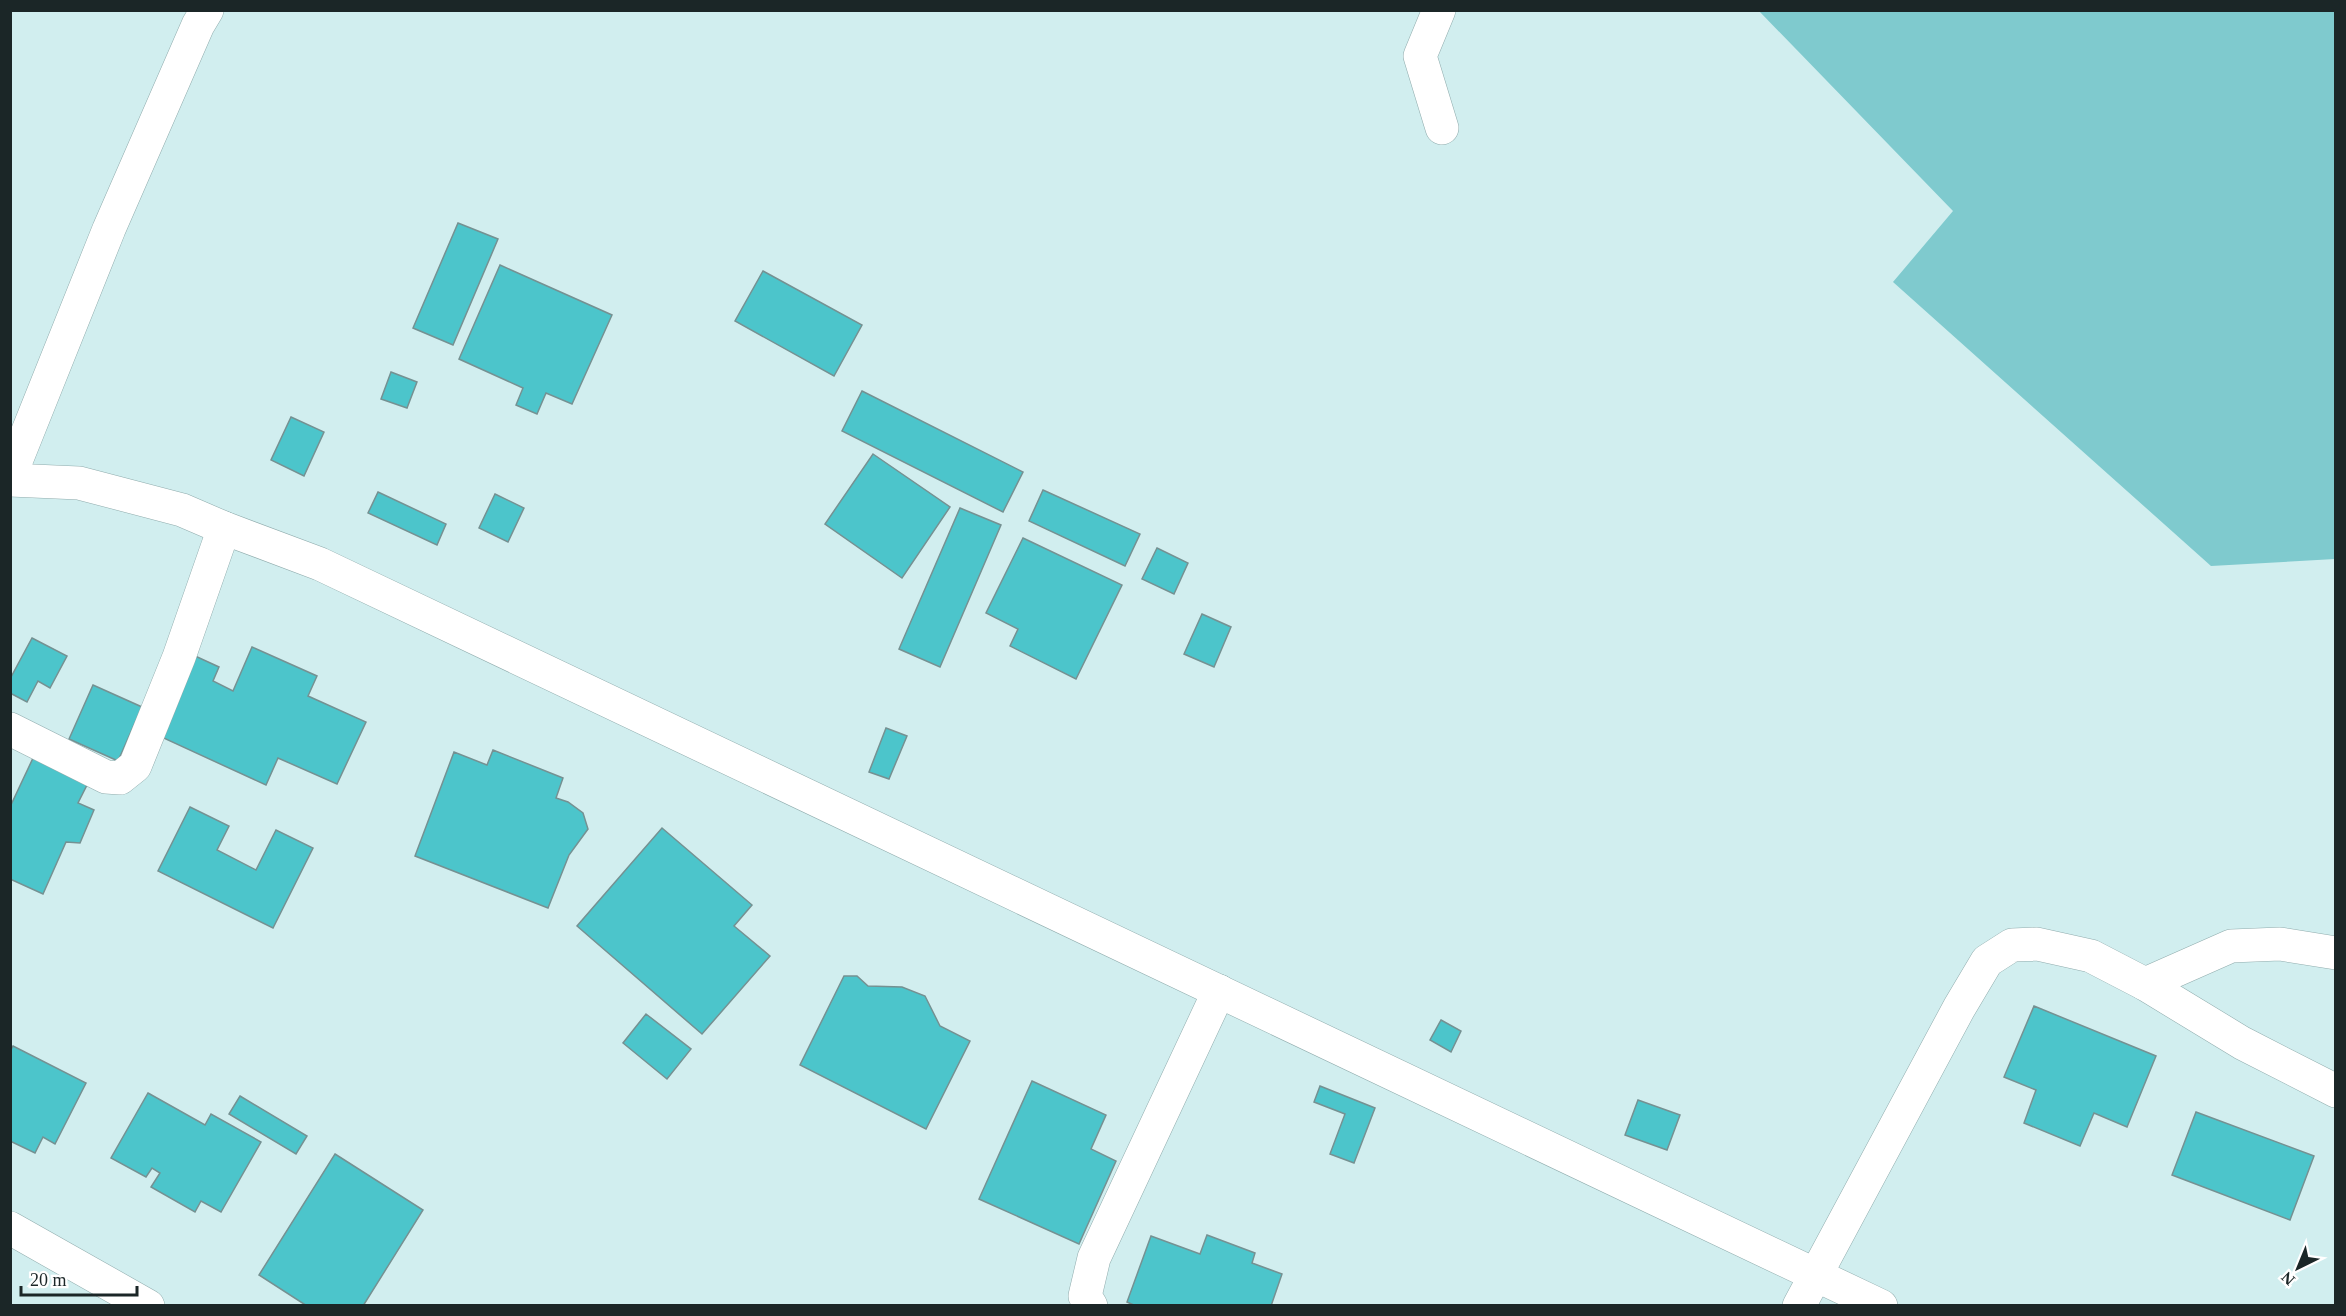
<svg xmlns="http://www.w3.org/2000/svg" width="2346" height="1316" viewBox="0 0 2346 1316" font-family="'Times New Roman',serif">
<rect width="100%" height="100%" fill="#d1eeef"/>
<path fill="#7fcace" d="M1759 11H2335V559L2211 566 1893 282 1953 211Z"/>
<g fill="#4cc5cb" stroke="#759192" stroke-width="1.5">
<path d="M458 223 498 239 453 345 413 328Z"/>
<path d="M500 265 612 315 572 404 546 393 537 414 516 405 523 388 459 359Z"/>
<path d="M763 271 862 325 834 376 735 321Z"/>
<path d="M391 372 417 382 407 408 381 399Z"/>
<path d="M862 391 1023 472 1003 512 842 431Z"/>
<path d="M291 417 324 432 304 476 271 460Z"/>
<path d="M873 454 950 507 902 578 825 524Z"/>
<path d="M1043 490 1140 534 1125 566 1029 521Z"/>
<path d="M378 492 446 524 437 545 368 513Z"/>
<path d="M495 494 524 508 508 542 479 528Z"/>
<path d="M960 508 1001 525 940 667 899 649Z"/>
<path d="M1023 538 1122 585 1076 679 1010 646 1018 629 986 613Z"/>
<path d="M1157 548 1188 563 1174 594 1142 579Z"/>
<path d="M1202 614 1231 627 1214 667 1184 654Z"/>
<path d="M32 638 67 656 50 688 38 681 27 702 10 693V679Z"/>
<path d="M252 647 317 676 308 696 366 722 337 784 278 758 266 785 157 735 193 655 219 667 213 681 233 691Z"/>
<path d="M93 685 142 707 118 761 69 739Z"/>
<path d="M886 728 907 736 889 779 869 772Z"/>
<path d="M493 750 563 778 556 798 568 802 583 813 588 829 569 855 548 908 415 856 454 752 487 765Z"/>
<path d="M34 756 89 781 78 803 94 810 80 843 66 842 43 894 10 879V807Z"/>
<path d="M190 807 229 826 217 850 256 870 276 830 313 848 273 928 158 871Z"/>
<path d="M662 828 752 905 734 926 770 956 702 1034 577 926Z"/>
<path d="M844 976H857L868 986 902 987 925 996 940 1026 970 1041 926 1129 800 1065Z"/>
<path d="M2034 1006 2156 1056 2127 1127 2094 1113 2080 1146 2024 1123 2036 1090 2004 1077Z"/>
<path d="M646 1014 691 1049 667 1079 623 1043Z"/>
<path d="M1441 1020 1461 1031 1451 1052 1430 1040Z"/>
<path d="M13 1046 86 1083 55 1144 43 1137 35 1153 10 1141V1051Z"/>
<path d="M1032 1081 1106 1115 1091 1149 1116 1161 1079 1244 979 1199Z"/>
<path d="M1320 1086 1375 1108 1354 1163 1330 1154 1345 1114 1314 1102Z"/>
<path d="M148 1093 205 1125 211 1114 261 1142 221 1212 201 1201 195 1212 151 1187 160 1173 152 1168 146 1177 111 1158Z"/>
<path d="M240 1096 307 1136 296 1154 229 1114Z"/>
<path d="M1638 1100 1680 1115 1667 1150 1625 1135Z"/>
<path d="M2196 1112 2314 1156 2290 1220 2172 1175Z"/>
<path d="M335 1154 423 1210 363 1306H307L259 1275Z"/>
<path d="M1207 1235 1255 1253 1252 1263 1282 1274 1271 1306H1136L1127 1302 1151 1236 1200 1254Z"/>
</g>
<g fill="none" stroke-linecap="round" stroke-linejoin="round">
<defs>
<g id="minor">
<path d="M1439 10 1420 56 1442 128"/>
<path d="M10 476 109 229 198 25 207 10"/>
<path d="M10 480 79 483 182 510 224 528 320 564 1881 1306"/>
<path d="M10 729 106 777 120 778 135 766 179 657 224 528"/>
<path d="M2145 984 2231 946 2280 944 2336 953"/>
<path d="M10 1228 148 1306"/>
<path d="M1091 1306 1085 1296 1094 1258 1219 991"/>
<path d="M1799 1306 1959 1008 1987 961 2012 945 2037 944 2091 956 2145 984 2242 1043 2336 1091"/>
</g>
</defs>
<use href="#minor" stroke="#90acad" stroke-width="34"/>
<use href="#minor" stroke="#fff" stroke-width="33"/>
</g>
<rect width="2346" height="1316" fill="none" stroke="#1b2627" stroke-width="24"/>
<g transform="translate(2298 1268) rotate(223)" stroke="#ffffff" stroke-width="4.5" paint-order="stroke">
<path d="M0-4.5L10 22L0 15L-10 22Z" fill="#1b2627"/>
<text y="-9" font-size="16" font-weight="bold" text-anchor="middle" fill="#1b2627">N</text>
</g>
<path d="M21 1286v9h116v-9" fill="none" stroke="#1b2627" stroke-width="3"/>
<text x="30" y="1286" font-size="18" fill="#1b2627" stroke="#ffffff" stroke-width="4.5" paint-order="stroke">20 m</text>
</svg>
